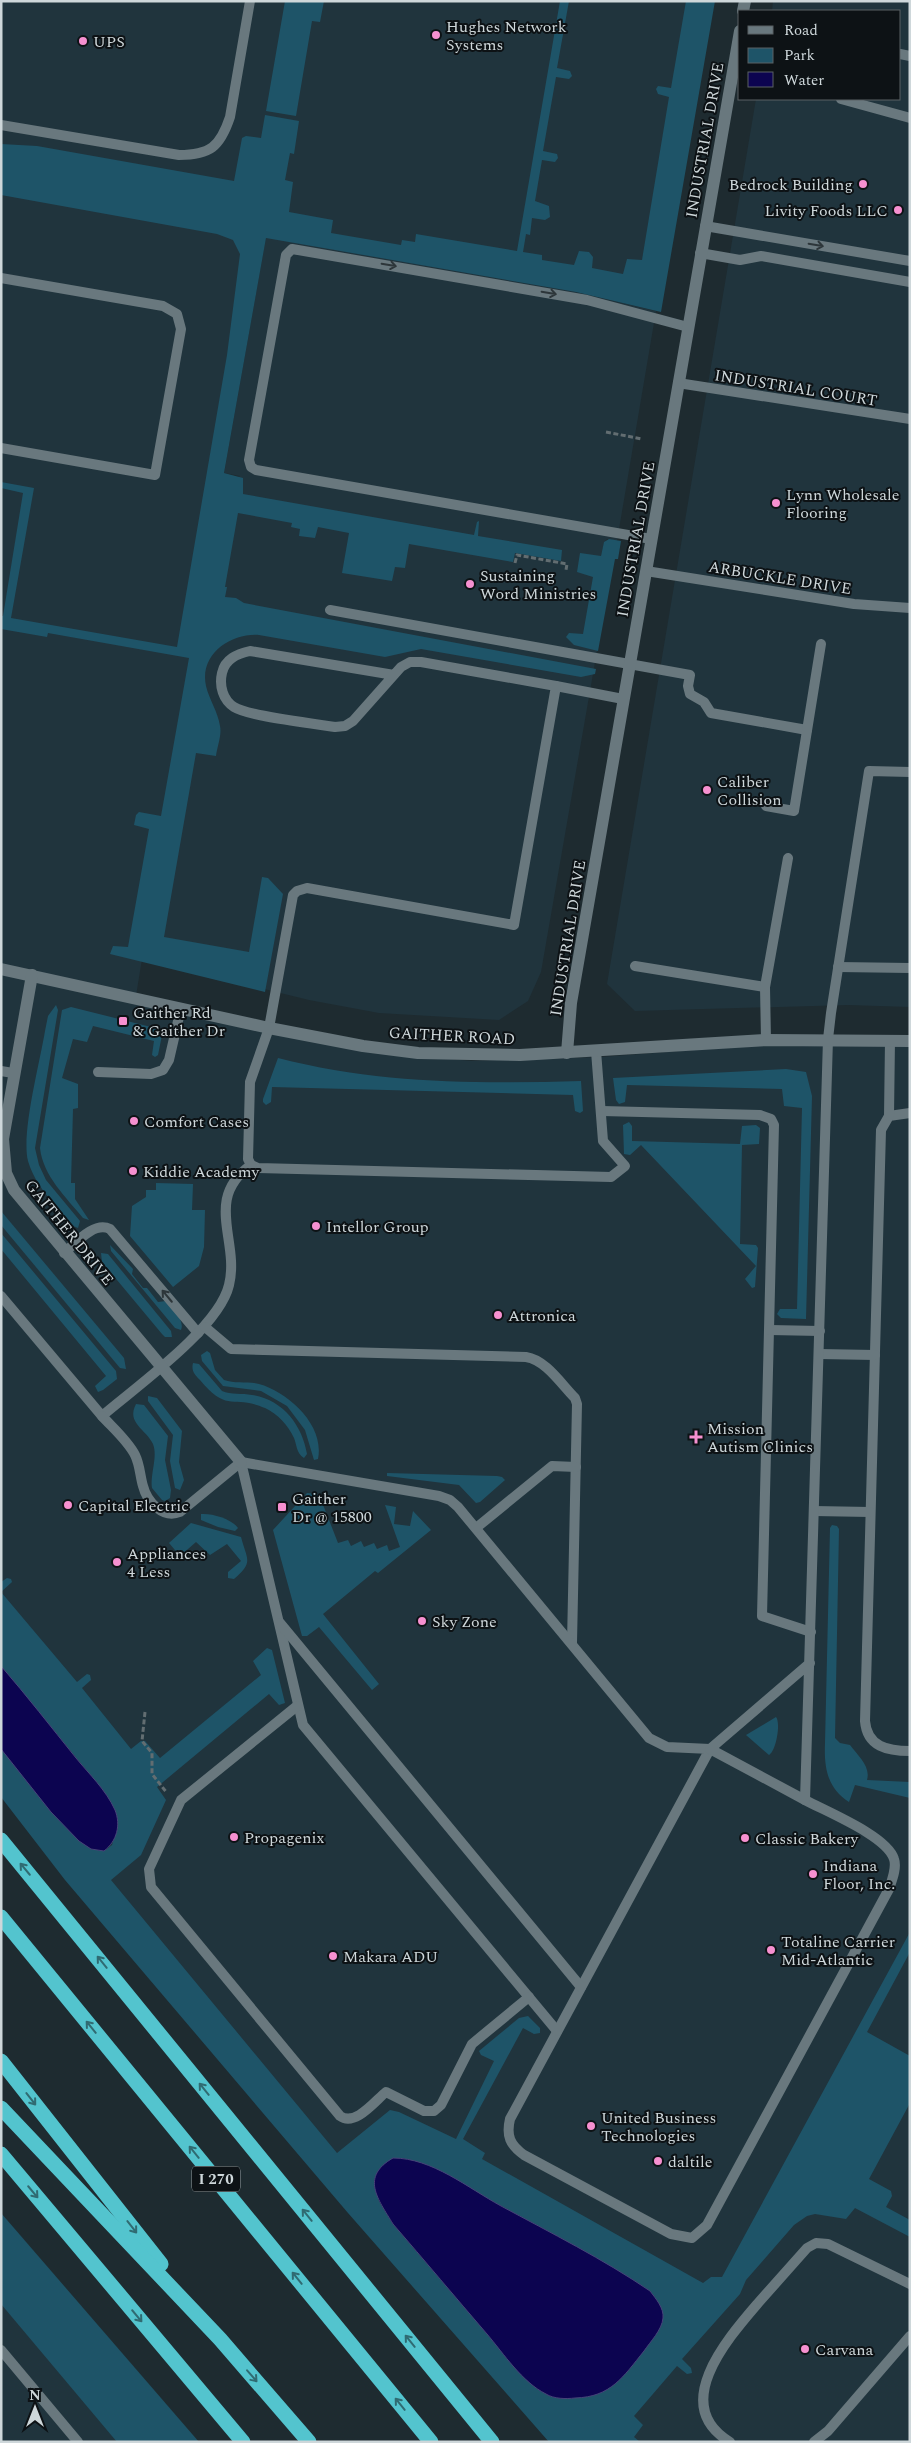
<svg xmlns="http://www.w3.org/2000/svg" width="911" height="2443" viewBox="0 0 911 2443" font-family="Spectral,serif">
<rect width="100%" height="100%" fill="#1e2b30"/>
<g fill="#20343d">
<path d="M1 1H700L650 294 259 225 213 489 240 476 224 473 266 237 576 292 656 311 617 541 607 539 604 543 601 556 613 559 541 972 528 1001 499 1020 379 1013 309 1000 142 959 135 1002 363 1051 472 1061 601 1057 746 1046 910 1045V2442H635L621 2422 715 2304 329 2182 1 1790Z"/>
<path d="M773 1H910V1007L848 1005 635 1011 607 984 756 99H900V11H772Z"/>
<path d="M1 2279 141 2442H1Z"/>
</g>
<g fill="#1e5468" fill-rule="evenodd">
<path d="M285 1H324L320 22 312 21 296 116 266 111Z"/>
<path d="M560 1H569L557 68 570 71 572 76 569 79 556 77 543 151 557 154 558 158 555 162 542 160 535 201 549 206 550 217 545 220 532 218 530 235 526 234 523 252 542 255V260L574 265 579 251 589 252 593 257 592 268 623 274 627 259 642 260 669 97 658 94 656 89 658 86 671 88 686 1H715L661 312 576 292 266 238 224 473 243 478V494L474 535 477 522 479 521 478 536 562 550 561 561 515 553 513 562 409 544 405 568 395 567 392 581 342 573 349 533 318 527 315 538 299 536 300 529 291 527 292 523 238 513 225 587H227L225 597 236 598 244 603 596 669 595 674 581 677 421 649 385 657 259 635C231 633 199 654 206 686 209 699 218 712 220 726 222 735 217 747 216 756L196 753 164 937 249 952 262 877 268 878 283 894 265 992 110 954 113 946 128 947 149 829 134 825 136 815 139 812 161 816 189 658 48 633 47 637 1 629V616H3L23 493 1 488V482L34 488 11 618 177 647 227 355 240 254 233 240 217 234 1 195V144L37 146 234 181 242 138 246 136 261 138 265 115 299 121 294 154 290 153 285 180 293 182 289 212 333 220 331 233 401 245 402 240 415 242 416 234 517 251Z"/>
<path d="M609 539 621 541 618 559H615L598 651 574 645 566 637 569 633 583 634 593 577 577 572 580 553 601 556 604 542Z"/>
<path d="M56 1005 58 1010 35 1148 39 1165 46 1180 80 1221 78 1228C68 1225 60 1212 54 1204 43 1191 33 1178 28 1161 21 1133 40 1062 45 1031L48 1016Z"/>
<path d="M71 1007 163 1030 158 1055 155 1057 152 1055 154 1041 93 1026 87 1042 73 1039 62 1078 78 1084V1108L73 1109 71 1183H75V1199L89 1220 83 1218C66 1197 43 1176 40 1148L62 1010Z"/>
<path d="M278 1058C378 1084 479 1084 581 1081L583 1111 580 1113 575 1111 573 1095 272 1087 271 1102 266 1105 263 1102V1099Z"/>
<path d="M786 1069 806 1072 812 1096 806 1319 781 1318 777 1314 780 1309H797L802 1108 784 1106 782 1089 627 1085 625 1102 619 1104 616 1100 613 1078Z"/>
<path d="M629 1122 632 1126V1141L740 1144 742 1126 756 1125 760 1128 759 1144 742 1145 740 1244 756 1245 758 1248 755 1287 752 1288 745 1279 756 1266 641 1145 630 1155 624 1154 623 1125Z"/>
<path d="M156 1183 193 1184 192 1210H205L204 1247 199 1266 173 1287 130 1236 132 1206 146 1197V1190H156Z"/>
<path d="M1 1211 124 1358 126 1369 120 1368 1 1225Z"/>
<path d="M1 1233 116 1371 117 1379 103 1390 98 1392 95 1386 106 1376 1 1249Z"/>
<path d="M110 1245 133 1269 132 1274 143 1288H147L158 1302 166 1301C173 1307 185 1321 181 1330L175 1328 111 1251Z"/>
<path d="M101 1253 108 1254 171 1331 172 1337H165L162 1334 102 1262Z"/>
<path d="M207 1351 210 1353 215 1370 224 1380C235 1384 247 1381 259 1384 288 1392 325 1425 318 1459L314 1460 305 1430 287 1406 261 1391 223 1386 202 1361 201 1355Z"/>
<path d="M193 1363 199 1364 222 1391C231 1395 242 1393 252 1395 283 1400 302 1425 307 1454L304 1458C296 1453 297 1445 294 1438 288 1425 278 1414 265 1408 233 1394 228 1414 200 1380 195 1375 191 1371 193 1363Z"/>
<path d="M148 1396 157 1398 182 1431 179 1462 184 1480 180 1490 175 1488 170 1461 173 1435 148 1401Z"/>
<path d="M136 1404 144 1405 168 1436 165 1460 171 1490 170 1498 165 1501 162 1500 152 1488C150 1474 158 1457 153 1444 146 1429 126 1423 136 1404Z"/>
<path d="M387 1473 497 1476 502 1477 505 1480 480 1502 476 1503 459 1485 387 1476Z"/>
<path d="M307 1493 317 1494 320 1497 338 1543 348 1540 351 1546 361 1541 364 1547 374 1543 377 1549 387 1545 389 1551 400 1547 385 1505 396 1507 394 1524 410 1526 413 1511 431 1530 378 1573 375 1571 323 1614 379 1684 372 1690 319 1627 307 1636H302L273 1530Z"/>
<path d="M201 1514C212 1513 232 1519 238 1528L235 1531 218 1527 201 1520Z"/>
<path d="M191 1523 241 1537C247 1560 254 1562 234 1579L228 1578V1572L241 1561 227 1544 210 1555 196 1542 180 1556 169 1543Z"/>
<path d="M832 1525 837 1526 839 1529 835 1738 840 1743 850 1745C858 1756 871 1766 867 1780L910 1782V1798L855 1785 849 1802C827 1788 824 1767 825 1743L830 1528Z"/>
<path d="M7 1578 11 1579 12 1582 1 1592 77 1682 87 1674 90 1675 91 1680 82 1688 131 1749 141 1741H145L160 1758 261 1675 253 1661 267 1648 272 1650 285 1703 279 1705 269 1694 157 1787 166 1800 141 1855 111 1880 337 2153 390 2110 399 2112 456 2139 494 2061 481 2055 479 2051 519 2018 528 2016 540 2028V2033L534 2034 523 2028 463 2139 485 2153 482 2159 703 2283 711 2277H722L910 1932V1952L867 2032 910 2056V2103L869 2179 891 2191 892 2196 886 2207 910 2220V2237L855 2208 846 2219 815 2214 807 2216 794 2225 746 2280 740 2294 682 2359 691 2368 692 2373 687 2374 677 2366 634 2416 643 2425 634 2437 640 2442H549L348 2213 65 1880 1 1797V1749L91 1849 104 1851 112 1845 118 1824 115 1811 101 1788 1 1666V1582ZM402 2158 425 2165 566 2241 663 2317 653 2338 627 2372 548 2395 536 2388 512 2363 393 2224 379 2201 374 2180Z"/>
<path d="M776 1717C781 1723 776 1751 769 1755L746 1735Z"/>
<path d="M1 2213 199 2442H117L1 2304Z"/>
</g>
<g fill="#0c0450" stroke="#464379">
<path d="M1 1666C27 1696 51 1727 76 1758 89 1774 106 1790 115 1810 121 1825 117 1841 104 1851L91 1849 79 1841 51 1812 1 1749Z"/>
<path d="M393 2158C432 2158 468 2188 501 2206 551 2233 603 2259 650 2291 656 2299 664 2308 663 2318 662 2330 650 2342 644 2351 623 2377 611 2397 575 2398 566 2399 554 2399 546 2394 522 2382 504 2354 487 2334 456 2298 425 2261 393 2224 378 2199 360 2177 393 2158Z"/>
</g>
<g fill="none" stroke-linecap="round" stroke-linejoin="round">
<g stroke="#626d71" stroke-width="3" stroke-dasharray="5 2.5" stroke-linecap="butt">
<path d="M606 432 642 439"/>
<path d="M515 563 517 555 567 564 566 570"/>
<path d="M145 1712 142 1741 152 1753V1774L167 1793"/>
</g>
<g stroke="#69787e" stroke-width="10">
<path d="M900 54 910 56"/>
<path d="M841 99 910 118"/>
<path d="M1 125 179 155C210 155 220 147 230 117L250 1"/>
<path d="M705 226 910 261"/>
<path d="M700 253 740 260 761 256 910 282"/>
<path d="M1 278 163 306 177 314 181 329 155 475 1 448"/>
<path d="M678 383 910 419"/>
<path d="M651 539 256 470 251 467 249 460 286 255 292 249 587 300 688 327"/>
<path d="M646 571 854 604 910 608"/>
<path d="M330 610 690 675 688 686 690 694 704 702 711 713 807 730"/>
<path d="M556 686 623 699"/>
<path d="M766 806 794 811 821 644"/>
<path d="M635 966 765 987"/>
<path d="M838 967 910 968"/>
<path d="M766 1040 765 987 788 858"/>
<path d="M1 1071 13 1073"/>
<path d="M98 1072 151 1074 163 1070 169 1060 181 1008"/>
<path d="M602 1111 760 1115 771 1119 774 1125 762 1616 811 1632"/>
<path d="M910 1113 889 1116 881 1130 865 1721C867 1747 888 1751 910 1751"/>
<path d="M889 1116 890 1040"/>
<path d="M251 1165 258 1168 611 1177 625 1166 603 1141 596 1051"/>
<path d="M64 1253C76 1243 94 1221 110 1229L198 1333"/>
<path d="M1 1296 102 1416C137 1386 219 1328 229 1285 240 1241 203 1199 251 1165L248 1159 250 1082 269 1028 293 895 297 891 307 888 514 925 556 686 421 662H410L401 667 353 721 345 726 335 727C313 723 250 717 234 707 223 700 219 686 222 673 225 659 237 654 250 651L394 675"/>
<path d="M205 1327 231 1349 526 1357C546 1360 561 1384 575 1398L577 1404 572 1643"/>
<path d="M770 1330 820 1331"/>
<path d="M819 1354 875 1355"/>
<path d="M102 1416C113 1428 128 1441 135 1455 140 1465 140 1476 143 1486 147 1502 163 1519 180 1512L241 1462 439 1496 450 1500 458 1507 649 1738 667 1747 710 1749 510 2119C506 2136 510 2145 524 2155L671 2234 692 2238 707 2225 889 1889C892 1880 897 1868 894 1859 887 1836 827 1812 805 1800"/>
<path d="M241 1462 303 1725 557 2031"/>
<path d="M814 1511 870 1512"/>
<path d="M476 1528 552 1466 576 1467"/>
<path d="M280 1623 581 1987"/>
<path d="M810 1663 710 1749 805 1800 828 1039 831 1013 869 771 910 772"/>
<path d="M297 1706 181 1800 149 1869 151 1887 340 2116C355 2127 375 2101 386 2092L424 2111H434L441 2105 472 2044 529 1997"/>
<path d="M1 2350 78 2442"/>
<path d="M730 2442C668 2405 729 2337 759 2302 775 2284 791 2266 807 2248L816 2243 828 2244 910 2284"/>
<path d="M814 2442 828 2431 910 2336"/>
</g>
<g stroke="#69787e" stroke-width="12">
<path d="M743 11 745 1"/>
<path d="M1 969 269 1028 363 1046 418 1053 520 1055 766 1040 910 1041"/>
<path d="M32 975 3 1139 6 1173 14 1190 241 1462"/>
<path d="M567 1053 571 1003 740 31"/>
</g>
<g stroke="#53c4ce" stroke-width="15">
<path d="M1 1840 492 2442"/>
<path d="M1 1917 431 2442"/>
<path d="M1 2061 161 2264"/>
<path d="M1 2108 220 2339 309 2442"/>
<path d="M1 2154 243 2442"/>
</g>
</g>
<defs><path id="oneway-shaft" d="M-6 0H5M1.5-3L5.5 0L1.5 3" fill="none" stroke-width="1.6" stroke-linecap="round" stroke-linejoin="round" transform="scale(1.25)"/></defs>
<g stroke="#2d363a">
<use href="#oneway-shaft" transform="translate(816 245) rotate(10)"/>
<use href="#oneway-shaft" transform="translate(389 265) rotate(10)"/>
<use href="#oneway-shaft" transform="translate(549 293) rotate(10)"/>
<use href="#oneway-shaft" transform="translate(167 1296) rotate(-130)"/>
</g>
<g stroke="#306b72">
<use href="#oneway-shaft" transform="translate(25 1869) rotate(-130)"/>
<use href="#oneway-shaft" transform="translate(102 1962) rotate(-129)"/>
<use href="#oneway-shaft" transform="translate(91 2027) rotate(-129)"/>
<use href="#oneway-shaft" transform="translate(204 2089) rotate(-129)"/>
<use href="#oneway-shaft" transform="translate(31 2099) rotate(52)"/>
<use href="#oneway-shaft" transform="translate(194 2152) rotate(-129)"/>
<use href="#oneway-shaft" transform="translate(33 2192) rotate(50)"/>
<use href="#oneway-shaft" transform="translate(307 2215) rotate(-129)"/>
<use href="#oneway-shaft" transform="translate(132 2227) rotate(52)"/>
<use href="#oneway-shaft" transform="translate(297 2278) rotate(-129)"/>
<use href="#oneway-shaft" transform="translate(137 2316) rotate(50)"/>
<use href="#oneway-shaft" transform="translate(410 2341) rotate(-129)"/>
<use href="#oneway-shaft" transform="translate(252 2376) rotate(49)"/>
<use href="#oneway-shaft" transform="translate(400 2404) rotate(-129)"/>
</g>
<g fill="#f690d0" stroke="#0d1215" stroke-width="2">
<circle cx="436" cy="35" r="5"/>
<circle cx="83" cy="41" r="5"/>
<circle cx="863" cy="184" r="5"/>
<circle cx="898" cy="210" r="5"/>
<circle cx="776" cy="503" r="5"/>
<circle cx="470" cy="584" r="5"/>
<circle cx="707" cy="790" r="5"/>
<rect x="118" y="1016" width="10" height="10" rx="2.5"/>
<circle cx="134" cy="1121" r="5"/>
<circle cx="133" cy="1171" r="5"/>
<circle cx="316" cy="1226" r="5"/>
<circle cx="498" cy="1315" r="5"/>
<path d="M693.5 1429.5h5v5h5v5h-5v5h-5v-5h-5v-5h5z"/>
<circle cx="68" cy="1505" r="5"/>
<rect x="277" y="1502" width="10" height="10" rx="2.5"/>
<circle cx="117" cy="1562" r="5"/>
<circle cx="422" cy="1621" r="5"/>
<circle cx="234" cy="1837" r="5"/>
<circle cx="745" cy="1838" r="5"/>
<circle cx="813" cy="1874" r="5"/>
<circle cx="771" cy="1950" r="5"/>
<circle cx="333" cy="1956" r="5"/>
<circle cx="591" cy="2126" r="5"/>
<circle cx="658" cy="2161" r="5"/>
<circle cx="805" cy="2349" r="5"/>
</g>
<g text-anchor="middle" stroke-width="4" stroke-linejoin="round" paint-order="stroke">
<rect fill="#0d1215" stroke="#949c9f" stroke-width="1" x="192" y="2166.5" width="48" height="25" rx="4"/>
<g font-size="15" font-weight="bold" fill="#ced7da">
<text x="216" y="2184">I 270</text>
</g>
<g font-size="16" fill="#ced7da" stroke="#0d1215" text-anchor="start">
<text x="446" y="32">Hughes Network<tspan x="446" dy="18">Systems</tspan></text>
<text x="93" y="47">UPS</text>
<text x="853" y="190" text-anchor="end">Bedrock Building</text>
<text x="888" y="216" text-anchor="end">Livity Foods LLC</text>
<text x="786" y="500">Lynn Wholesale<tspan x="786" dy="18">Flooring</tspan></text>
<text x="480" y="581">Sustaining<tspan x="480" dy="18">Word Ministries</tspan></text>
<text x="717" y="787">Caliber<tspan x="717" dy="18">Collision</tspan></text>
<text x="133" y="1018">Gaither Rd<tspan x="133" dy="18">&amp; Gaither Dr</tspan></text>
<text x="144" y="1127">Comfort Cases</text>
<text x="143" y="1177">Kiddie Academy</text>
<text x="326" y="1232">Intellor Group</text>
<text x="508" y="1321">Attronica</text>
<text x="707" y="1434">Mission<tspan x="707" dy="18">Autism Clinics</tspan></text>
<text x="292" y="1504">Gaither<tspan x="292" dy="18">Dr @ 15800</tspan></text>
<text x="78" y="1511">Capital Electric</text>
<text x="127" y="1559">Appliances<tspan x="127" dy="18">4 Less</tspan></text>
<text x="432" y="1627">Sky Zone</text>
<text x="244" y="1843">Propagenix</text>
<text x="755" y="1844">Classic Bakery</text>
<text x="823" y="1871">Indiana<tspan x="823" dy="18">Floor, Inc.</tspan></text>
<text x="781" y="1947">Totaline Carrier<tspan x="781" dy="18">Mid-Atlantic</tspan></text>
<text x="343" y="1962">Makara ADU</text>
<text x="601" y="2123">United Business<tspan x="601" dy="18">Technologies</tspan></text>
<text x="668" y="2167">daltile</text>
<text x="815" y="2355">Carvana</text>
</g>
<g font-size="16" fill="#ced7da" stroke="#0d1215">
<text transform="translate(704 140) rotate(-80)" y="6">INDUSTRIAL DRIVE</text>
<text transform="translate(796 387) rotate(9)" y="6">INDUSTRIAL COURT</text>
<text transform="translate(635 539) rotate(-80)" y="6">INDUSTRIAL DRIVE</text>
<text transform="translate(780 577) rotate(9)" y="6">ARBUCKLE DRIVE</text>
<text transform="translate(567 938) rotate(-81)" y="6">INDUSTRIAL DRIVE</text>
<text transform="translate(452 1035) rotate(3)" y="6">GAITHER ROAD</text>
<text transform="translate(70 1232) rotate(51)" y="6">GAITHER DRIVE</text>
</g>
</g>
<rect width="911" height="2443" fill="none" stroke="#ced7da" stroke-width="5"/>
<rect x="738" y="10" width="162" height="90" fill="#0d1215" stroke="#5a6164"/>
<rect x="748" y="26" width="25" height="8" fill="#69787e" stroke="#5a6164"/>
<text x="784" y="35" font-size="15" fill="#ced7da">Road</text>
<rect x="748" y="48" width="25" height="15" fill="#1e5468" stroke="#5a6164"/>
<text x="784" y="60" font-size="15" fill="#ced7da">Park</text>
<rect x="748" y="72" width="25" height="15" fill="#0c0450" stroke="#5a6164"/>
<text x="784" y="85" font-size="15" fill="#ced7da">Water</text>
<g transform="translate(35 2408)" stroke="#0d1215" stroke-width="4" paint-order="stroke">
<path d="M0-4L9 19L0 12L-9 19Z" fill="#ced7da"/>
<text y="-8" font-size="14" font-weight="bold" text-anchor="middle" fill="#ced7da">N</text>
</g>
</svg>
